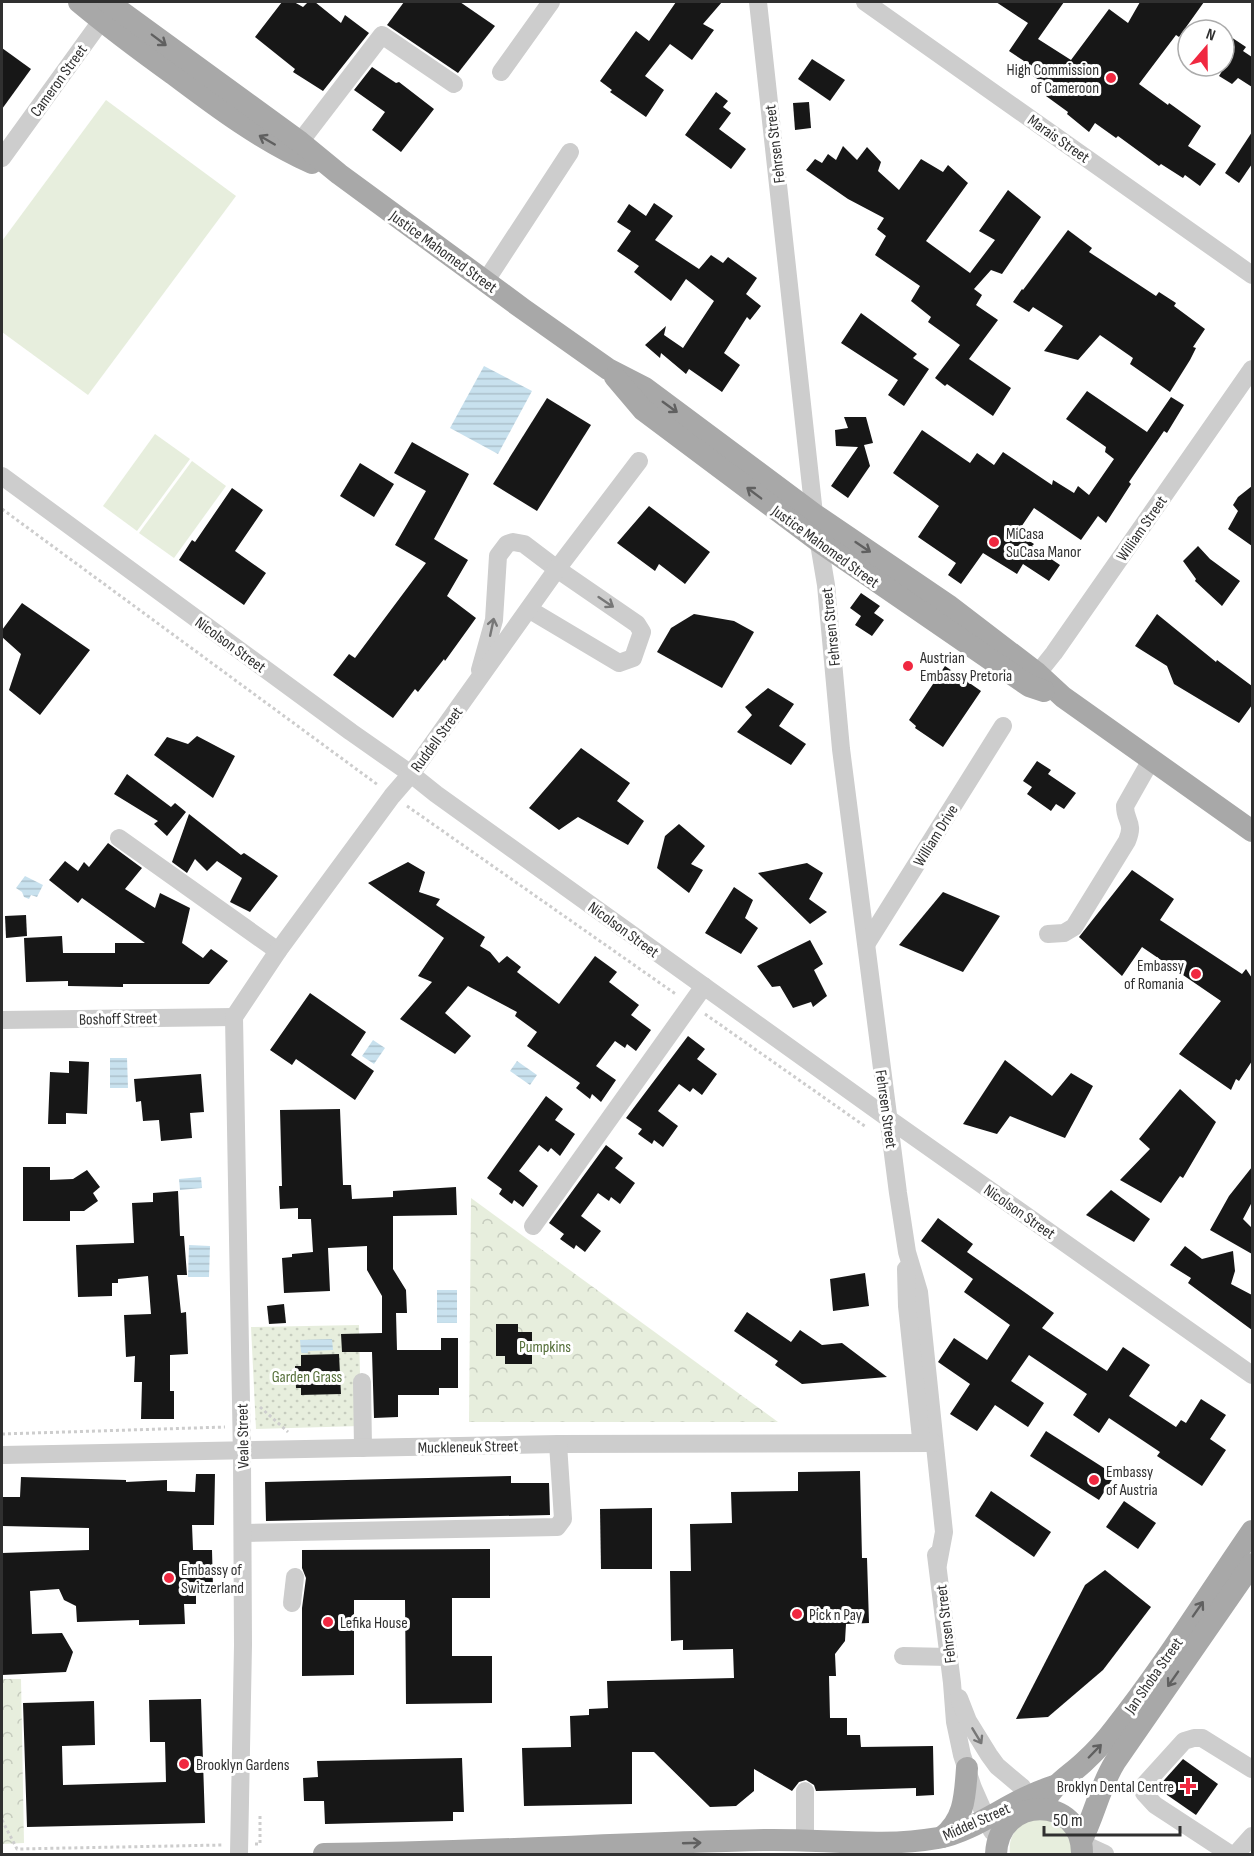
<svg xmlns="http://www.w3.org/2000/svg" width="1254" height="1856" viewBox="0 0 1254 1856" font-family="'Sofia Sans Condensed',sans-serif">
<defs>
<pattern id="park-crowns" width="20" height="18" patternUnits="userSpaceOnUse" patternTransform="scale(1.5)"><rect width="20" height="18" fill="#e7eedd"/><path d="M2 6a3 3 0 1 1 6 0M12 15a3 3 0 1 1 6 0" fill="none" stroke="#c6ccbe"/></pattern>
<pattern id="garden-dots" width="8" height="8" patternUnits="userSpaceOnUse" patternTransform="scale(1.5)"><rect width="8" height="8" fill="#e7eedd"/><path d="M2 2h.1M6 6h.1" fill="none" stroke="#c6ccbe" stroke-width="1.8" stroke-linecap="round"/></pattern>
<pattern id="water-rules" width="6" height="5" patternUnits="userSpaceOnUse" patternTransform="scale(1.5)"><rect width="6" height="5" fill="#c8e1ee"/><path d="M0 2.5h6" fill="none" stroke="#acc1cc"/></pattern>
</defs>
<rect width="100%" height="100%" fill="#fff"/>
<g fill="#e7eedd">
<path d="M106 100 236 196 88 395 2 332V241Z"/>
<path d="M155 434 190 459 137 531 103 506Z"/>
<path d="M192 461 226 486 174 558 139 533Z"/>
<path d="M1029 1817 1061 1820 1075 1854H1010C1008 1836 1016 1829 1029 1817Z"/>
</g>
<g fill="url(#park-crowns)">
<path d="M471 1198 778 1422H469Z"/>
<path d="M2 1679H21L24 1843 2 1844Z"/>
</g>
<path fill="url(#garden-dots)" d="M359 1325 361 1426 256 1429 251 1327Z"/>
<g fill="url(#water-rules)">
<path d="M484 366 532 391 498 454 450 428Z"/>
<path d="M25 876 43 885 37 897 31 895 29 899 24 897 22 892 16 888Z"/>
<path d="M373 1040 385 1048 374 1064 362 1056Z"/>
<path d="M110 1058H127L128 1088H110Z"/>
<path d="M517 1061 537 1075 530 1085 510 1071Z"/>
<path d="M201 1177 202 1188 180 1190 179 1179Z"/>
<path d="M189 1245 210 1246 209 1277H188Z"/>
<rect x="437" y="1290" width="20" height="33"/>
<path d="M332 1339 333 1350 308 1351V1353H302L301 1352 300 1340Z"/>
</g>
<g fill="#171717">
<path d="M282 2H294L303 7 308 2H315L341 23 345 15 369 33 323 91 293 72 295 69 255 37Z"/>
<path d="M404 2H460L495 26 458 73 387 25Z"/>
<path d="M676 2H722L703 24 714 30 692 60 670 44 645 76 664 90 646 117 610 92 612 90 600 81 636 31 649 41Z"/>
<path d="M996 2H1064L1038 39 1071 60 1109 9 1128 23 1140 2H1204L1179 37 1176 35 1139 84 1168 105 1169 103 1201 126 1188 146 1216 164 1200 186 1185 175 1183 178 1161 164 1159 166 1118 136 1116 138 1095 123 1089 132 1067 114 1068 112 1046 96 1052 88 1020 68 1024 61 1009 51 1028 23Z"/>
<path d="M1231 37 1246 47 1243 51 1252 57V87L1238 78 1232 84 1219 76 1224 68V47Z"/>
<path d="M2 48 31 69 2 109Z"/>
<path d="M812 59 845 80 830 101 798 79Z"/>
<path d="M372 67 396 83 399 82 434 109 401 152 372 130 385 112 354 90Z"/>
<path d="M716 92 728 101 723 107 731 113 719 129 746 149 731 169 685 135Z"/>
<path d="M809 102 811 128 795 130 793 103Z"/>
<path d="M1252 132V164L1239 183 1225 173Z"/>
<path d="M843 146 857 160 867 147 881 162 878 171 899 190 921 159 943 172 948 165 968 183 926 241 970 273 995 240 979 231 1008 190 1041 217 1002 274 991 270 974 289 982 295 976 305 998 320 969 359 1011 388 993 416 947 384 945 386 935 378 960 345 928 322 931 317 911 301 920 286 875 255 886 236 877 229 884 218 848 199 806 170 815 159 822 163 828 154 836 160Z"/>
<path d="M654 203 673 216 655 240 699 269 711 255 723 263 728 257 757 278 746 294 761 306 750 320 747 317 724 353 740 365 722 392 689 369 686 374 661 353 660 358 645 345 666 326 664 335 683 348 714 301 686 279 671 301 634 272 639 266 617 251 631 231 617 222 629 204 646 216Z"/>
<path d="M1068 230 1092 248 1089 252 1156 296 1159 292 1176 303 1174 306 1205 329 1193 347 1196 348 1190 360 1170 392 1130 364 1133 358 1100 335 1078 360 1044 351 1063 326 1033 307 1029 312 1013 302 1022 289 1023 290Z"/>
<path d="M861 313 917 354 913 358 929 369 904 406 888 395 898 380 841 343Z"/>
<path d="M1087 391 1147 432 1171 397 1184 405 1167 433 1164 431 1129 482 1131 484 1106 523 1098 516 1081 540 1034 508 1017 533 1034 544 1032 546 1060 565 1049 581 1023 564 1017 574 983 553 961 584 948 575 956 563 918 537 939 506 893 473 922 430 970 463 977 453 994 465 1003 452 1052 485 1053 480 1074 493 1078 486 1089 495 1114 459 1105 452 1106 447 1066 419Z"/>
<path d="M547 398 591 425 537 511 493 484Z"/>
<path d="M844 417H866L873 443 864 445 870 466 848 498 831 486 858 447 836 446 835 430 848 428Z"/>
<path d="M412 442 469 474 434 539 468 560 447 596 476 618 445 661 444 659 418 692 415 689 393 718 333 675 349 654 355 658 426 563 395 545 426 491 394 473Z"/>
<path d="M360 463 394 484 374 517 340 496Z"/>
<path d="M1252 486V546L1228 529 1238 511 1233 505 1238 497Z"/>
<path d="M232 488 263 510 235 551 266 573 244 605 179 560 192 540 195 542Z"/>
<path d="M649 506 710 552 685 584 659 564 655 571 617 543Z"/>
<path d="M1198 546 1210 559 1240 581 1222 606 1195 581 1196 579 1183 561Z"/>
<path d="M861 593 880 606 874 613 884 620 872 636 855 625 861 616 850 608Z"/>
<path d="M22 603 90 650 40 715 9 690 21 654 2 637V630Z"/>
<path d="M694 614 734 621 754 632 722 688 657 652 671 628Z"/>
<path d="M1157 614 1216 662 1217 660 1252 686V705L1239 723 1174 684 1167 666 1135 646Z"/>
<path d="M945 666 981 691 943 747 915 728 916 726 909 720Z"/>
<path d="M768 688 794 704 779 726 806 744 791 765 737 732 752 715 745 707Z"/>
<path d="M197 736 235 756 213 798 154 755 167 737 188 744Z"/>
<path d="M581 748 630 783 617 801 644 821 628 845 578 817 559 830 529 808Z"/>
<path d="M1037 761 1051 770 1048 774 1076 793 1064 809 1056 804 1051 811 1027 794 1032 787 1023 781Z"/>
<path d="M127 774 171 807 175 803 186 812 167 836 154 824 158 821 114 794Z"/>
<path d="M189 814 241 855 244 853 278 876 250 912 230 902 242 878 217 861 207 871 195 859 187 873 172 862Z"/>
<path d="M679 824 705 846 691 864 703 870 689 893 657 868 665 836Z"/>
<path d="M108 843 142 868 125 889 155 908 160 893 190 908 182 943 203 958 211 949 228 961 209 984H123V987L68 986V981L26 982 24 938 62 936 63 953H115V943H145L82 898 78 903 49 880 65 861 78 871 84 862 89 867Z"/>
<path d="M408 862 425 872 419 892 440 899 436 905 485 937 480 946 490 952 499 963 507 956 521 967 517 972 559 1004 595 956 617 972 609 982 639 1005 631 1015 651 1030 636 1051 627 1044 625 1048 615 1041 596 1066 616 1080 601 1102 592 1094 590 1099 576 1088 580 1083 527 1046 537 1032 515 1016 517 1012 468 986 445 1013 471 1036 455 1054 400 1019 432 982 418 976 444 938 368 883Z"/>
<path d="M807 863 823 873 809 899 827 912 810 924 758 873Z"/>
<path d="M1132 870 1174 899 1160 920 1242 974 1246 969 1252 978V1061L1239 1081 1236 1079 1231 1090 1179 1054 1221 1001 1142 947 1122 976 1079 937Z"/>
<path d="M734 887 753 900 745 918 758 928 741 954 705 933Z"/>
<path d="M943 892 1000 916 963 972 899 945Z"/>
<path d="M26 915 27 936 6 938 5 916Z"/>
<path d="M810 940 823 964 814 970 827 996 813 1007 811 1002 793 1008 780 986 772 987 757 966Z"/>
<path d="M310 993 366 1032 351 1055 374 1071 355 1100 296 1059 292 1065 270 1050Z"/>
<path d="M688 1036 705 1049 697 1059 717 1074 702 1095 693 1088 690 1092 679 1084 658 1111 678 1126 663 1147 654 1140 652 1144 638 1134 642 1129 626 1118Z"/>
<path d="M1005 1060 1052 1096 1071 1073 1093 1086 1065 1138 1010 1116 997 1134 963 1124Z"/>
<path d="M69 1061 89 1062 87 1114 66 1113V1124H48L50 1072 69 1073Z"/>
<path d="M201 1074 204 1112 190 1113 192 1138 161 1141 159 1120 143 1121 141 1101 136 1102 134 1079Z"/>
<path d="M1180 1089 1216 1122 1183 1178 1180 1176 1161 1203 1120 1180 1150 1149 1139 1139Z"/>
<path d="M546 1096 563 1109 555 1120 575 1134 560 1156 551 1148 548 1152 539 1145 519 1171 538 1186 523 1207 514 1200 512 1204 499 1194 502 1189 487 1178Z"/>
<path d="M340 1109 343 1185H351L352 1199 393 1197V1191L456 1187 457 1215 393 1216V1269L406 1290 407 1313H396L397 1350H441V1338H458V1388H439V1395H398V1417L374 1418 372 1352H342L341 1334 382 1333V1296L367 1270V1246L328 1248 330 1291 284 1293 282 1258 292 1257V1254L313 1252 311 1219H298V1208L280 1209 279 1186H282L280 1110Z"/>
<path d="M606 1145 623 1158 615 1168 635 1183 620 1204 611 1197 609 1201 598 1193 581 1216 601 1231 585 1252 576 1245 574 1249 560 1239 564 1234 549 1223Z"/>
<path d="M23 1167H50V1180L73 1179 87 1170 100 1187 93 1193 98 1201 84 1211H70V1221H23Z"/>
<path d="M1252 1167V1202L1243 1219 1252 1228V1254L1210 1230 1229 1196Z"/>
<path d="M1111 1190 1150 1219 1134 1242 1086 1215Z"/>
<path d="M178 1191 180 1236H184L187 1275H177L181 1313 186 1312 188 1354 170 1355V1391H174V1419H141L142 1382H134L135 1356 126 1357 124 1315 151 1314 148 1276 118 1279V1283H112V1296L78 1297 76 1245 134 1243 132 1203 153 1202V1193Z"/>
<path d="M938 1218 973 1244 967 1252 1054 1313 1042 1328 1107 1371 1123 1347 1150 1365 1129 1396 1176 1427 1181 1420 1186 1423 1201 1399 1226 1415 1210 1439 1226 1450 1202 1486 1157 1456 1160 1452 1109 1418 1099 1433 1073 1415 1087 1394 1029 1355 1011 1381 1044 1403 1028 1427 995 1405 977 1431 950 1414 970 1384 938 1362 954 1338 987 1360 1010 1325 964 1292 973 1279 921 1241Z"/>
<path d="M1185 1246 1202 1259 1233 1251 1235 1271 1231 1284 1252 1295V1330L1188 1283 1191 1278 1170 1265Z"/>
<path d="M865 1273 869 1306 833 1311 830 1279Z"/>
<path d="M284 1304 286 1323 269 1324 267 1306Z"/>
<path d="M747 1312 791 1342 800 1330 822 1345 842 1343 887 1377 802 1384 775 1365 778 1361 734 1331Z"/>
<path d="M496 1324H518V1332H532V1364H505V1356H496Z"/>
<path d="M339 1354 341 1394 301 1395V1388H296L295 1366H301V1355Z"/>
<path d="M1046 1431 1115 1475 1099 1500 1030 1456Z"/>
<path d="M860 1471 862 1558H867L869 1623 846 1624 845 1641 835 1654 836 1676H829L830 1718H847V1735H860L861 1747 933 1746 934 1795 916 1796V1788L816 1791 814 1785 806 1780 799 1782 792 1791 754 1769V1791L736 1806 710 1807 654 1752H632V1804L524 1806 522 1748 571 1747 570 1716 589 1715V1709L608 1708 607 1681 734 1678 733 1649 683 1650V1640L671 1641 670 1571H691L690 1524 732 1523 731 1492 798 1491V1472Z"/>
<path d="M196 1474H215L214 1525H192L193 1550H212L213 1587 196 1588V1604H184L185 1624 139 1625V1620L77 1622 76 1606 64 1600 59 1589 30 1591 32 1634 62 1633 73 1652 66 1672 2 1675V1553L89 1550V1528L2 1526V1497H20L21 1477 126 1480V1482L167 1480V1491L195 1492Z"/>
<path d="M511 1476V1483H549L550 1515 266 1521 265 1482Z"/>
<path d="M991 1491 1051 1532 1034 1557 975 1516Z"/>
<path d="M1124 1501 1156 1523 1138 1549 1106 1527Z"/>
<path d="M652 1508V1569H601L600 1509Z"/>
<path d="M490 1549V1598H452V1656H492V1703L406 1704 405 1600H354V1675L302 1676V1608L306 1578 302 1568V1550Z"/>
<path d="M1105 1570 1151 1607 1103 1670 1048 1717 1016 1719 1085 1585Z"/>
<path d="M201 1699 205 1823 27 1827 23 1703 94 1701 95 1745 62 1746 63 1785 166 1782 165 1742H150L149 1700Z"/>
<path d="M462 1758 464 1812H453V1821L325 1824 324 1801H304L303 1778 318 1777 317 1761Z"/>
<path d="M1183 1759 1218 1784 1196 1815 1157 1788Z"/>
</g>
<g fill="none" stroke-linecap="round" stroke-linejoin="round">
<g stroke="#cdcdcd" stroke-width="3" stroke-dasharray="3 3" stroke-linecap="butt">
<path d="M2 509 378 785"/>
<path d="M407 806 677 995"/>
<path d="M705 1014 866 1127"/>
<path d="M260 1407 288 1432"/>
<path d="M2 1434 225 1427"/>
<path d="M2 1820 17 1849 222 1845"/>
<path d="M255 1844H260V1816"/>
</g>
<g stroke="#cdcdcd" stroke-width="18">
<path d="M758 2 814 514 826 585 841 749 898 1193 907 1252 919 1292 944 1532 938 1564"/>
<path d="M865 2 1252 275"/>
<path d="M501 72 551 2"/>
<path d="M300 142 382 35 454 84"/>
<path d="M2 158 109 10"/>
<path d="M485 282 570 152"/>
<path d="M2 476 351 732 411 774 436 794 889 1119 1252 1375"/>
<path d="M480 670 494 620 498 556 507 544 513 542 524 544 557 569 637 624 642 632 633 658 619 663 530 610"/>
<path d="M1030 683 1054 653 1252 369"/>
<path d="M119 838 278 951"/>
<path d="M1048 934 1064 933 1074 927 1127 841C1135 822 1125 822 1125 806L1151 760"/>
<path d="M867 943 1003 726"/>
<path d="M2 1020 234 1017"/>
<path d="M533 1226 704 986"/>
<path d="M906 1269 907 1306 921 1438"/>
<path d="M362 1382 363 1448"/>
<path d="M2 1455 558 1444 934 1443"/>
<path d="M243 1533 557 1527 563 1519 558 1444"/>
<path d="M936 1555 952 1683 955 1722 962 1755 973 1788 992 1831"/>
<path d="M292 1603 295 1577"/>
<path d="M903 1656 949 1657"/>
<path d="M959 1698 968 1721 989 1755 997 1766 1022 1787 1034 1807"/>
<path d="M805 1840V1791"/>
<path d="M1081 1843 1105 1854"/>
<path d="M239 1854 243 1645 242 1458 234 1017 278 951 392 796 411 774 557 569 639 461"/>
<path d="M1230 1854 1155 1805 1144 1793 1145 1784 1184 1741 1194 1738H1202L1252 1769"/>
<path d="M1236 1854 1252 1836"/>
</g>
<g stroke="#a8a8a8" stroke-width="22">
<path d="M79 2C109 27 141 51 173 74 218 108 261 140 312 163"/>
<path d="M108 2 300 142 339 174 523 309 608 369 645 388 814 514 948 605 1037 673 1063 697 1252 831"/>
<path d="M615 377 643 410 818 541 1029 686 1044 691"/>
<path d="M1042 1808C1051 1785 1067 1778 1084 1762 1096 1751 1106 1740 1115 1728 1165 1665 1207 1596 1252 1531"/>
<path d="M942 1837C965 1820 965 1794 967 1768"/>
<path d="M1081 1841C1095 1814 1099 1788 1115 1762L1252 1564"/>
<path d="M324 1854C471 1853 618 1843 765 1840 822 1839 882 1848 938 1838 970 1832 1000 1809 1029 1796 1037 1792 1046 1789 1054 1786"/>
<path d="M996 1854C999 1794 1082 1795 1082 1853"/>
</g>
</g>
<defs><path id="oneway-shaft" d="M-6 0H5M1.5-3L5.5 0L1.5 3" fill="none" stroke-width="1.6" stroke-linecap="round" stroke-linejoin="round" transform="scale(1.5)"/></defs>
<g stroke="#606060">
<use href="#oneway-shaft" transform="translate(159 40) rotate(37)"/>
<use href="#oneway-shaft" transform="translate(267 140) rotate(-150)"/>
<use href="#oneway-shaft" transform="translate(670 407) rotate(36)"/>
<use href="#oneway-shaft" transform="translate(754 493) rotate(-143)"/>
<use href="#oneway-shaft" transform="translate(863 547) rotate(34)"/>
<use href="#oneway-shaft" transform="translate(1198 1609) rotate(-55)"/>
<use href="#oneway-shaft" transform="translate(1173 1679) rotate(125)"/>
<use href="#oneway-shaft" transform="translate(1095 1751) rotate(-46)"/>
<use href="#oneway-shaft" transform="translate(692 1843) rotate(-2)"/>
</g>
<g stroke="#777">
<use href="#oneway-shaft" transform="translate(606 602) rotate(34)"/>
<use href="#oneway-shaft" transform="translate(492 627) rotate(-78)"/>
<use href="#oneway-shaft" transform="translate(977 1736) rotate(59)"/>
</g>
<g fill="#f02840" stroke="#fff" stroke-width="2">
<circle cx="1111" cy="78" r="6"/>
<circle cx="994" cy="542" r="6"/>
<circle cx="908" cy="666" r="6"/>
<circle cx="1196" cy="974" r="6"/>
<circle cx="1094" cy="1480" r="6"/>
<circle cx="169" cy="1578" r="6"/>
<circle cx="797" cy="1614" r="6"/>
<circle cx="328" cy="1622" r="6"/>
<circle cx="184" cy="1764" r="6"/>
<path d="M1185 1777h6v6h6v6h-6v6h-6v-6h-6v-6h6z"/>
</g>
<g text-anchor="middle" stroke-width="6" stroke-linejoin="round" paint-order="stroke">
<g font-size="16" fill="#303030" stroke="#fff" text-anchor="start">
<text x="1099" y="75" text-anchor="end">High Commission<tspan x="1099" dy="18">of Cameroon</tspan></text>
<text x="1006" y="539">MiCasa<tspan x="1006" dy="18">SuCasa Manor</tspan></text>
<text x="920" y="663">Austrian<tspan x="920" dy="18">Embassy Pretoria</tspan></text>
<text x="1184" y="971" text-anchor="end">Embassy<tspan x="1184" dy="18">of Romania</tspan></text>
<text x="1106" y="1477">Embassy<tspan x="1106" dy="18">of Austria</tspan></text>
<text x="181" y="1575">Embassy of<tspan x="181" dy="18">Switzerland</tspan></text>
<text x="809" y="1620">Pick n Pay</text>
<text x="340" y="1628">Lefika House</text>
<text x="196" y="1770">Brooklyn Gardens</text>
<text x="1174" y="1792" text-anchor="end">Broklyn Dental Centre</text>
</g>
<g font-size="16" fill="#303030" stroke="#fff">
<text transform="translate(58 80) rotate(-54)" y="6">Cameron Street</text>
<text transform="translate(1059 138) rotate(35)" y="6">Marais Street</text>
<text transform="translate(774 144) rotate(-97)" y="6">Fehrsen Street</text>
<text transform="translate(444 251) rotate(36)" y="6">Justice Mahomed Street</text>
<text transform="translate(1141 528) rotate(-55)" y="6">William Street</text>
<text transform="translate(826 546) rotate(36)" y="6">Justice Mahomed Street</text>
<text transform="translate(830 627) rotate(-96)" y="6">Fehrsen Street</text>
<text transform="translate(231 644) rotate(36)" y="6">Nicolson Street</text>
<text transform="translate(436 739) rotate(-54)" y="6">Ruddell Street</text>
<text transform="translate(935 835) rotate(-58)" y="6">William Drive</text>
<text transform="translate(624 929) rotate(36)" y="6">Nicolson Street</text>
<text transform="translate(118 1018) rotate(-1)" y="6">Boshoff Street</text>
<text transform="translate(887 1109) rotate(82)" y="6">Fehrsen Street</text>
<text transform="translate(1020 1211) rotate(35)" y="6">Nicolson Street</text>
<text transform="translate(242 1436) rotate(-91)" y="6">Veale Street</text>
<text transform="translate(468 1446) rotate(-1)" y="6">Muckleneuk Street</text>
<text transform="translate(945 1624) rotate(-97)" y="6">Fehrsen Street</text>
<text transform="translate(1153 1675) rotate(-55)" y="6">Jan Shoba Street</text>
<text transform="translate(976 1821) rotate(-24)" y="6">Middel Street</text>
</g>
<g font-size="16" fill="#556f3a" stroke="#fff">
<text x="545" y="1352">Pumpkins</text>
<text x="307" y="1382">Garden Grass</text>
</g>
</g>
<rect width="1254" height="1856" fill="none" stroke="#303030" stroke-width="6"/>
<g transform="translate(1206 48) rotate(20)"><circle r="28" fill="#ffffff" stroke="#acacac" stroke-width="1.5"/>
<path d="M0-4.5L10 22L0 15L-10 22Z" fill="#f02840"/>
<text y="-9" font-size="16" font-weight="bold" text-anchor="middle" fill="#303030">N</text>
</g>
<path d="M1044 1826v9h136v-9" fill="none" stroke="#303030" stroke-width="3"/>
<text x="1053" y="1826" font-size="18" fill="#303030" stroke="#ffffff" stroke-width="4.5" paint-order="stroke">50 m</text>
</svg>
